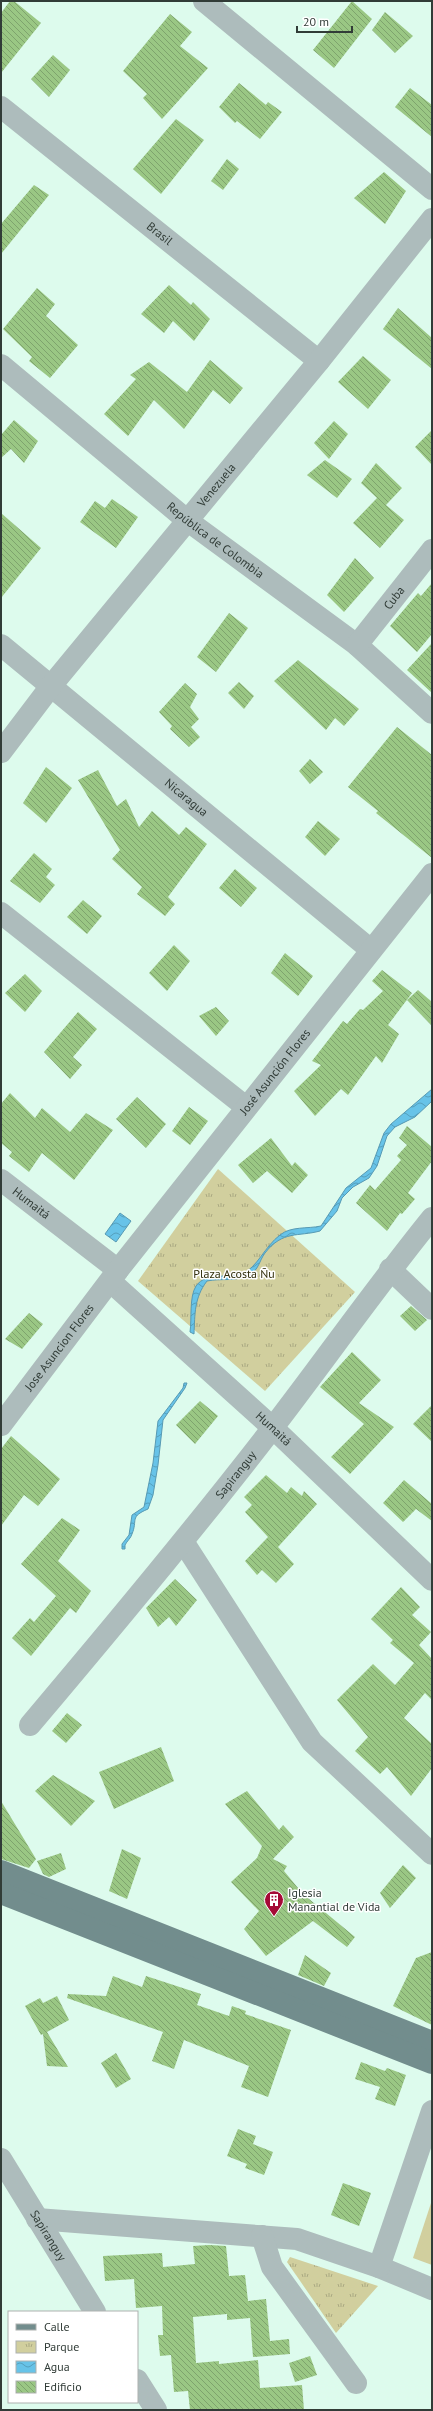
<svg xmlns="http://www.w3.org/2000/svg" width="433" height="2411" viewBox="0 0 433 2411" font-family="'PT Sans',sans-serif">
<defs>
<pattern id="park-tufts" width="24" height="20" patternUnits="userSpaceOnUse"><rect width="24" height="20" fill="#d1cf9e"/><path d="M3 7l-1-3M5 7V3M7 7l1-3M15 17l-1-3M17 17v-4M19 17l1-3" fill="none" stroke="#aaa982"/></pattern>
<pattern id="water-waves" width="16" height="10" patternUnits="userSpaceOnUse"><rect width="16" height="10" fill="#67c3e8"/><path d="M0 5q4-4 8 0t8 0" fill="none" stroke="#55a0bd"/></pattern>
<pattern id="building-back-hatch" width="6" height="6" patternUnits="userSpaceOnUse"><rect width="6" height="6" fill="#9ac784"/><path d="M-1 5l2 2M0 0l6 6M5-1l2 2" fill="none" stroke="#7ea36d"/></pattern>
</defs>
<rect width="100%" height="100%" fill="#ddfbed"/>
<path fill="#d1cf9e" d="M432 2200V2265L413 2258Z"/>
<g fill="url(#park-tufts)">
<path d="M218 1169 355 1292 265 1391 138 1281Z"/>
<path d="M290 2257 378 2286 336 2333 287 2262Z"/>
</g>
<g fill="url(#water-waves)" stroke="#579ab3">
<path d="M432 1089V1101L415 1117 395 1127 387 1136 377 1166 369 1178 353 1187 342 1198 337 1211 320 1231C298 1237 283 1230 265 1253 259 1261 259 1270 249 1275 235 1282 221 1278 207 1281 194 1298 195 1314 194 1334L190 1332C192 1319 189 1297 196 1286 207 1271 227 1279 242 1274 257 1268 265 1246 280 1235 291 1226 307 1229 321 1226L346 1188 371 1168 384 1133 391 1124Z"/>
<path d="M120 1213 131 1221 116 1242 105 1234Z"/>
<path d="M184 1383H187L185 1388 163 1420 158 1465 153 1495 148 1509C129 1517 138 1520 132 1534 131 1538 127 1541 125 1545V1549H122V1544L129 1535 132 1515 144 1507 153 1463 158 1421 183 1388Z"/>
</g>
<g fill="url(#building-back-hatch)">
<path d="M10 1H14L41 23 1 73V13Z"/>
<path d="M352 1 372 19 334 68 313 50Z"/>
<path d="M385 12 413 36 395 53 372 30Z"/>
<path d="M170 14 192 32 180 46 208 68 162 119 143 98 147 94 123 71Z"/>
<path d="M53 55 70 70 49 97 31 79Z"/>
<path d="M239 83 266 105 268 102 282 112 260 139 237 121 235 123 219 107Z"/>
<path d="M410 88 432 105V137L395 107Z"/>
<path d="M176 119 204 140 161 194 133 169Z"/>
<path d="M227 159 239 169 223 190 211 181Z"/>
<path d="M384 172 406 191 385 224 354 198Z"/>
<path d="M34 185 49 195 1 254V224Z"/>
<path d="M169 285 191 305 193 302 210 319 194 341 173 321 164 333 141 314Z"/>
<path d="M37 288 55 304 46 316 78 345 50 378 29 361 32 357 3 329Z"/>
<path d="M398 308 432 338V369L383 329Z"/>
<path d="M363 356 391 380 368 409 338 382Z"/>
<path d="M210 360 243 388 230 404 213 390 184 429 154 400 128 436 104 414 136 379 130 375 149 362 187 392Z"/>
<path d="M14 420 38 441 24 463 11 449 1 458V435Z"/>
<path d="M334 421 348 434 329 459 314 443Z"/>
<path d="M432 430V465L415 447Z"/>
<path d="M325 460 352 479 337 498 307 475Z"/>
<path d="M376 463 402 488 386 505 404 520 380 548 353 523 377 498 361 483Z"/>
<path d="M112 499 138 517 116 548 80 522 95 501 105 508Z"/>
<path d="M1 513 41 548 1 598Z"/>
<path d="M355 558 374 578 344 612 327 595Z"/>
<path d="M432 583V634L417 652 390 626 418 593 421 596Z"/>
<path d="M229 613 248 628 216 672 197 657Z"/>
<path d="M432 643V693L407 670Z"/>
<path d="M298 660 359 709 344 726 335 718 326 730 274 681Z"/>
<path d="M239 682 254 696 244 709 228 693Z"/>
<path d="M185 683 197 694 190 707 199 719 191 727 200 737 189 747 170 729 172 726 159 712Z"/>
<path d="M397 727 432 755V858L376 813 378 811 348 787Z"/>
<path d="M310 759 323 772 310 784 299 771Z"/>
<path d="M46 767 72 788 46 823 23 803Z"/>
<path d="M98 770 117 806 126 799 139 827 152 811 179 835 186 827 207 844 168 897 175 904 165 916 137 894 142 887 112 859 120 850 78 780Z"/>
<path d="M318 821 340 839 325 856 305 837Z"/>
<path d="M34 853 52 869 46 877 55 885 40 903 10 881Z"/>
<path d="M235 869 257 888 241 907 219 888Z"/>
<path d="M83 900 102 916 87 934 67 917Z"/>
<path d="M174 945 190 961 167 991 149 973Z"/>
<path d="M285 953 313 976 298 996 271 973Z"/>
<path d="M382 970 412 993 388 1025 399 1034 382 1063 376 1056 348 1095 341 1089 315 1116 294 1091 321 1065 312 1061 343 1021 347 1024 360 1009 363 1010 383 991 372 981Z"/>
<path d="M25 974 42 991 25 1012 5 993Z"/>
<path d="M418 990 432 1002V1026L407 1000Z"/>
<path d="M216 1007 229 1021 216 1036 199 1016Z"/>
<path d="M78 1012 97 1029 73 1057 82 1065 70 1079 44 1052Z"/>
<path d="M10 1093 35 1118 42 1108 70 1132 86 1113 113 1130 74 1180 42 1153 29 1172 9 1156 12 1152 1 1143V1104Z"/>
<path d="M137 1097 166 1124 146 1148 116 1119Z"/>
<path d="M189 1107 208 1121 190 1145 172 1131Z"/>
<path d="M407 1126 432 1147V1161L408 1193 415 1199 402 1214 400 1213 387 1231 356 1203 370 1185 375 1190 401 1160 397 1156 407 1145 399 1138Z"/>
<path d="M271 1138 292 1166 295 1162 308 1175 292 1193 267 1171 253 1183 238 1165Z"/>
<path d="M411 1306 427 1320 415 1331 400 1316Z"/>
<path d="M29 1313 43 1324 22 1349 5 1339Z"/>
<path d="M352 1352 381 1380 359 1403 394 1427 350 1474 331 1457 364 1424 320 1387Z"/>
<path d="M200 1401 218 1416 195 1444 176 1425Z"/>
<path d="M432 1405V1442L413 1424Z"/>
<path d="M11 1436 60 1479 38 1506 24 1495 1 1526V1449Z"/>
<path d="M266 1475 287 1493 291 1487 302 1496 304 1491 317 1504 278 1547 294 1564 276 1583 262 1570 257 1575 245 1561 268 1537 245 1512 252 1505 244 1497Z"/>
<path d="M404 1480 432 1504V1521L416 1509 403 1522 383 1503Z"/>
<path d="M62 1518 80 1530 58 1561 91 1591 76 1613 70 1608 31 1656 12 1638 30 1618 34 1622 56 1596 21 1564Z"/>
<path d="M175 1579 197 1600 176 1626 169 1617 158 1627 146 1608Z"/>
<path d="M401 1587 420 1607 412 1615 431 1632 419 1645 432 1659V1700L425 1693 404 1718 432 1744V1768L411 1796 387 1767 380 1774 355 1751 368 1737 337 1700 373 1664 395 1685 414 1663 390 1643 393 1640 371 1619Z"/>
<path d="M67 1713 82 1725 66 1743 52 1731Z"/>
<path d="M161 1747 174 1781 114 1809 99 1772Z"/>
<path d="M53 1775 95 1801 71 1826 35 1791Z"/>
<path d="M247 1791 279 1830 283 1825 294 1837 273 1859 287 1866 284 1871 303 1894 355 1937 347 1947 313 1921 266 1956 244 1929 259 1911 231 1882 257 1858 262 1846 225 1804Z"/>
<path d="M1 1801 36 1859 29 1868 1 1859Z"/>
<path d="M122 1849 141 1858 127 1899 109 1891Z"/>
<path d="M61 1853 66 1869 49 1877 43 1874 37 1861Z"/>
<path d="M403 1865 416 1878 390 1908 380 1893Z"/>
<path d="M432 1952V2025L393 2006 416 1958Z"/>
<path d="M305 1955 331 1973 324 1986 298 1975Z"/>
<path d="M113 1976 142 1987 146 1976 201 1994 197 2005 229 2016 232 2006 246 2011 245 2014 291 2030 268 2097 241 2087 249 2066 184 2040 174 2069 152 2061 163 2032 67 1998 68 1994 106 1996Z"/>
<path d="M57 1996 69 2020 47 2032 68 2067 47 2066 43 2034 41 2035 25 2006 40 1998 43 2003Z"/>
<path d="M116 2053 131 2079 116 2088 101 2063Z"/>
<path d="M361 2062 385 2071 387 2068 406 2075 395 2106 375 2099 380 2087 355 2079Z"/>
<path d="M238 2129 256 2136 253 2144 273 2152 264 2175 245 2168 247 2164 227 2156Z"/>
<path d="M343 2183 371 2193 359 2226 331 2215Z"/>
<path d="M209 2245 226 2246 229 2276 245 2275 248 2301 266 2299 270 2341 289 2339 290 2354 253 2357 250 2318 227 2320V2314L193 2317 196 2363 219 2361V2364L258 2360 260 2388 302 2385 304 2410H190L188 2391 174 2392 171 2355 160 2356 158 2335H163L162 2306 136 2308 134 2279 105 2281 103 2256 162 2253 163 2267 195 2264 193 2246Z"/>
<path d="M310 2356 317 2375 295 2382 289 2363Z"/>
</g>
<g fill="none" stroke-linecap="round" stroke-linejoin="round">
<g stroke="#adbcbc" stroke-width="22">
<path d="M204 1 432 189"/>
<path id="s1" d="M1 107 319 361"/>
<path id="s2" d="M1 365 188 521 357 645 432 713"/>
<path id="s3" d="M1 645 371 950"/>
<path id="s4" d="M357 645 432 550"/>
<path id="s5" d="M1 752 51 686 319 361 432 219"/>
<path d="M1 913 246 1107"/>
<path id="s6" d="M1 1180 118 1270"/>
<path d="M390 1269 432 1309"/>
<path id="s7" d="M111 1282 273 1428 432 1580"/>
<path id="s8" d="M1 1425 118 1270 432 874"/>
<path d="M184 1543 312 1742 432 1854"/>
<path id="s9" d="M30 1725C112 1628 193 1531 271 1430 325 1360 376 1287 432 1218"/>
<path id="s10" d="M1 2159 95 2312"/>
<path d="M37 2219 297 2239 379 2267 432 2289"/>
<path d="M262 2236 272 2267 356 2383"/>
<path d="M379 2267 432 2111"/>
<path d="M137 2380 156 2410"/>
</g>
<g stroke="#728d8d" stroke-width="22">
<path d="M1 1871 432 2042"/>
<path d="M1 1893 432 2063"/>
</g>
</g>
<defs>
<symbol id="building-pin" viewBox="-11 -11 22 30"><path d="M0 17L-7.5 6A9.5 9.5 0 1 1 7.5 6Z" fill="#a50a36" stroke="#fff"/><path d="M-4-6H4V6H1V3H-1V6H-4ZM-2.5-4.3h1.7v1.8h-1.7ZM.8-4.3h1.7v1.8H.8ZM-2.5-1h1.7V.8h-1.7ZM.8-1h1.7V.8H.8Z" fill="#fff"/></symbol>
</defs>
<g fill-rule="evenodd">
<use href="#building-pin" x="263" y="1889" width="22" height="30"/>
</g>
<g text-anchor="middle" stroke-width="3" stroke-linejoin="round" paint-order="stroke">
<g font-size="12" fill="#313c37" stroke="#fff">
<text dy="4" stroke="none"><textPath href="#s1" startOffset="203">Brasil</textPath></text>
<text dy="4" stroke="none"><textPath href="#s5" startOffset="343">Venezuela</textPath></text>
<text dy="4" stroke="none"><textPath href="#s2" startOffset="277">República de Colombia</textPath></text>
<text dy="4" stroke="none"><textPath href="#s4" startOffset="60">Cuba</textPath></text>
<text dy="4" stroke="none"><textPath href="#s3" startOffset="240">Nicaragua</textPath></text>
<text dy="4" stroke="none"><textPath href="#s8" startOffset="447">José Asunción Flores</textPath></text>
<text dy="4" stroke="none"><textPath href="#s6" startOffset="38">Humaitá</textPath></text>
<text dy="4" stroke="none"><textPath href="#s8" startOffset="97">Jose Asuncion Flores</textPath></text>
<text dy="4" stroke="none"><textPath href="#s7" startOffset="219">Humaitá</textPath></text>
<text dy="4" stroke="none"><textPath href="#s9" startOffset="324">Sapiranguy</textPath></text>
<text dy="4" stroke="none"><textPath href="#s10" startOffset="90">Sapiranguy</textPath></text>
</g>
<g font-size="12" fill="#312e0b" stroke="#fff">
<text x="234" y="1278">Plaza Acosta Ñu</text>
</g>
<g font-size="12" fill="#313c37" stroke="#fff" text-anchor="start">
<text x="288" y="1897">Iglesia<tspan x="288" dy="14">Manantial de Vida</tspan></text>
</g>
</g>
<rect width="433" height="2411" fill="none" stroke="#313c37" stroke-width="4"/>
<rect x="8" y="2311" width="130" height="92" fill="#ffffff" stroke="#adb1af"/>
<rect x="16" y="2324" width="20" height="6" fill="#728d8d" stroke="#adb1af"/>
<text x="44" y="2331" font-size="12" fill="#313c37">Calle</text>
<rect x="16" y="2341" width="20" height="12" fill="url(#park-tufts)" stroke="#adb1af"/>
<text x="44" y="2351" font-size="12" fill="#313c37">Parque</text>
<rect x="16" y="2361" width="20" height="12" fill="url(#water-waves)" stroke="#adb1af"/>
<text x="44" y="2371" font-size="12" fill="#313c37">Agua</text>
<rect x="16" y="2381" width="20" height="12" fill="url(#building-back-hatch)" stroke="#adb1af"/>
<text x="44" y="2391" font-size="12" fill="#313c37">Edificio</text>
<path d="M297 26v6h55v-6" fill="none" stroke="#313c37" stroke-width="2"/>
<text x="303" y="26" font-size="12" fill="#313c37" stroke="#ffffff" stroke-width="3" paint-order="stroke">20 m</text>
</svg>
